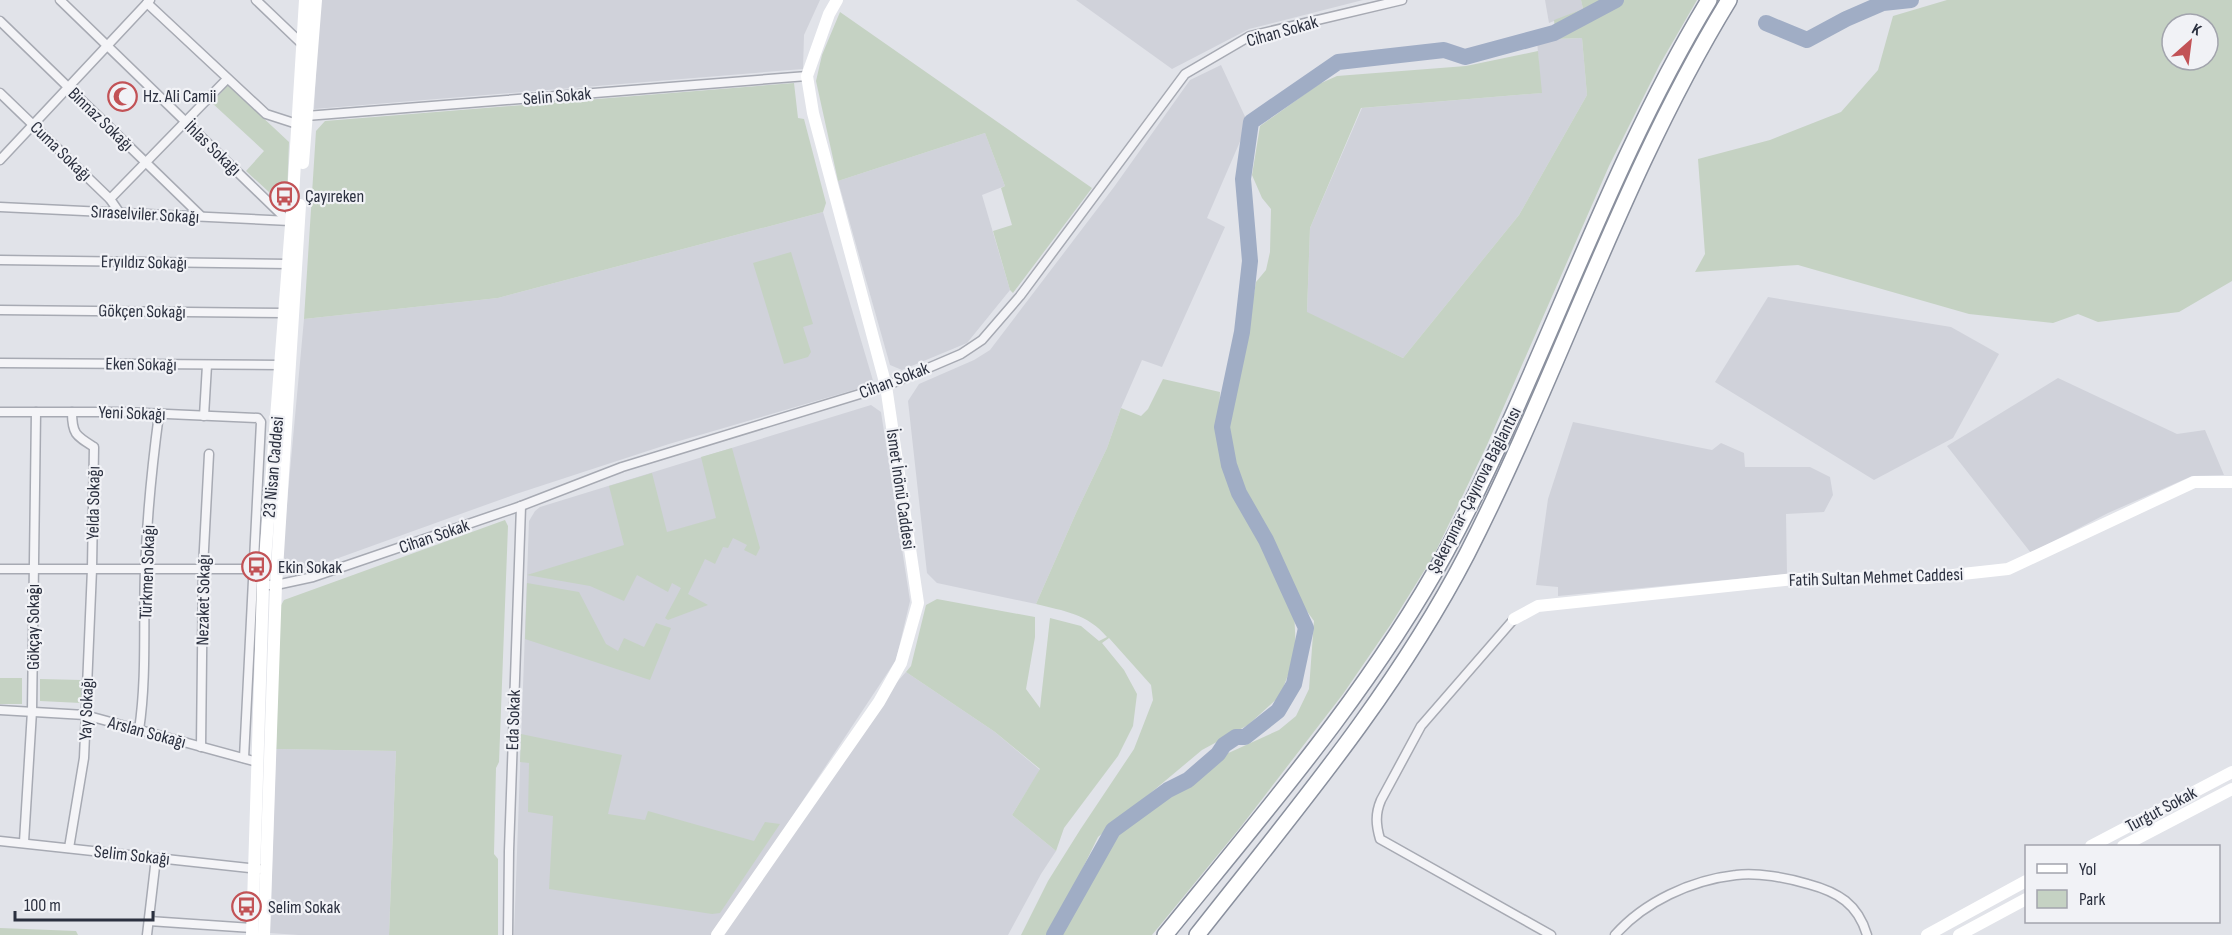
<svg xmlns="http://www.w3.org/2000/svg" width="2232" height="935" viewBox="0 0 2232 935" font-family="'Sofia Sans Condensed',sans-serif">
<rect width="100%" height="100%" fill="#e1e3e9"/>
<g fill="#d0d2da">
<path d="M320 0H820L804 35 803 69 314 109Z"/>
<path d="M1076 0H1363L1249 29 1172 69Z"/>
<path d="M1545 0H1581L1583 9 1549 23Z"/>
<path d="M1582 38 1587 95 1519 215 1403 358 1307 313 1310 228 1362 108 1541 93 1537 40Z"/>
<path d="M1221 65 1248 123 1207 218 1225 227 1162 367 1142 360 1121 408 1107 448 1076 513 1036 604 937 583 927 573 908 401 919 384 974 360 990 350 1114 187 1190 80Z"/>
<path d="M985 133 1005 186 982 195 1010 290 967 343 902 370 890 365 838 181Z"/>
<path d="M823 212 874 384 669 444 516 494 308 569 282 558 304 319 498 298Z"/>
<path d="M1768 297 1951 327 1999 354 1953 438 1874 480 1715 382Z"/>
<path d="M2058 378 2177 434 2205 430 2224 475 2192 476 2108 513 2031 553 1947 446Z"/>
<path d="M871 405 881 412 910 601 896 660 784 829 879 702 906 672 995 732 1040 770 1012 815 1056 851 1041 874 1008 935H514L529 521 535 511 540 507Z"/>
<path d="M1573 422 1712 450 1721 443 1744 453 1745 467H1810L1830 477 1833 495 1824 512 1786 514 1787 574 1558 596V587L1536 585 1548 499Z"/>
<path d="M276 749 396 751 389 935H299L270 933Z"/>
</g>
<g fill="#c5d2c3" fill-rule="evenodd">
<path d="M1581 0H1697L1660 64 1609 166 1487 445 1434 555 1391 624 1343 694 1239 829 1152 935H1059L1068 916 1086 888 1113 835 1123 831 1154 808 1169 795 1188 784 1212 763 1224 755 1279 730 1296 716 1309 689 1314 621 1296 596 1252 506 1245 496 1233 466 1227 424 1244 352 1256 282 1266 270 1270 252 1271 209 1262 198 1252 175 1260 126 1319 84 1337 76 1466 66 1538 51 1542 93 1361 108 1310 228 1307 312 1403 358 1519 215 1587 95 1582 38 1556 39 1554 20 1583 9Z"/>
<path d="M1947 0H2232V281L2179 312 2098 322 2078 314 2053 323 1969 314 1798 265 1695 272 1705 254 1698 159 1770 140 1841 112 1878 70 1893 16ZM2172 24H2208V60H2172Z"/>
<path d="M840 12 1092 188 1013 293 1010 290 993 231 1012 225 1001 188 1005 186 985 133 838 181 816 81 822 55Z"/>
<path d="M794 83 798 118 804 119 826 203 823 212 498 298 304 319 316 131 325 121Z"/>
<path d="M228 85 289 142 287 197 282 204 246 171 264 151 212 103Z"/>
<path d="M791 252 813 324 803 327 811 352 808 357 784 364 753 263Z"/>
<path d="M1163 379 1220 392 1218 436 1235 498 1261 537 1294 608 1296 654 1280 696 1248 725 1202 750 1098 837 1050 935H1021L1048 881 1080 830 1134 749 1153 700 1151 685 1109 638 1102 643 1124 670 1137 694 1133 726 1118 756 1064 828 1056 851 1012 815 1040 769 995 732 906 672 911 666 926 605 937 599 1035 617V637L1026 689 1040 708 1050 618 1081 626 1099 641 1107 637C1088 614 1064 611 1036 604L1076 513 1107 448 1121 408 1141 416 1148 409Z"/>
<path d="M732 448 760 548 756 556 744 550 747 545 733 538 728 548 723 547 715 564 705 559 688 594 708 605 668 620 665 618 681 588 672 583 668 592 637 575 624 601 590 586 527 575 624 545 609 486 652 473 667 532 716 518 701 457Z"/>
<path d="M505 520 508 526 499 762 496 768 494 854 498 859V935H389L396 751 276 749 280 607 284 600Z"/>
<path d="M527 583 579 592 606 644 618 651 624 638 644 647 656 623 671 628 650 680 525 639Z"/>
<rect x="0" y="678" width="22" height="26"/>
<path d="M40 679 82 680 81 703 40 701Z"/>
<path d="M521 734 622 755 608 814 645 820 648 811 754 841 765 822 780 824 720 913 712 914 549 889 553 816 528 812 529 763 520 762Z"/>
<path d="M0 928 76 931 78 935H0Z"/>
</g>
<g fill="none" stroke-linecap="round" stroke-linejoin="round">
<g stroke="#a0adc5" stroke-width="16">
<path d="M1766 23 1807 40 1846 19 1883 3 1911 0"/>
<path d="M1054 935 1113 830 1168 790 1188 780 1218 754 1224 745 1236 737H1245L1278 711 1294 684 1306 628 1266 540 1239 493 1229 465 1222 427 1242 332 1250 261 1243 179 1251 122 1338 62 1444 50 1465 57 1554 33 1616 0"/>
</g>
<defs>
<g id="street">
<path d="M60 0 288 221"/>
<path d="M256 0 301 43"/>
<path d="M147 3 266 114 297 124"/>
<path d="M0 21 201 216"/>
<path d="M0 93 110 199 119 212"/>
<path d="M306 116 807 76"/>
<path d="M0 160 150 0"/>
<path d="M110 199 227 79"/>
<path d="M0 207 290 221"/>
<path d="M0 260 288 264"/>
<path d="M0 310 284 313"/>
<path d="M0 363 281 365"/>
<path d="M0 412H123L258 418 261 422 244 758"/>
<path d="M204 416 207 365"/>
<path d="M0 569H253"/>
<path d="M263 585H276L313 577 521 506 622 467 886 386 961 354 982 340 1020 296 1185 74 1250 36 1402 0"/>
<path d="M1514 619 1421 726 1381 800C1375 814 1376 825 1380 839L1551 935"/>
<path d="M0 710 85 715 257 762"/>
<path d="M139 730C147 677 143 623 145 570 147 517 152 466 159 414"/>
<path d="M201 747 203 568 209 454"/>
<path d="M0 841 259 869"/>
<path d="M24 842 32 711 36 412"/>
<path d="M69 848 84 758 92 569 94 447C76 436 72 434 72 412"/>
<path d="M149 921 252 928"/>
<path d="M147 935 156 858"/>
<path d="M508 935 509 851 521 506"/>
<path d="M1615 935C1644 902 1691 880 1736 875 1757 872 1788 878 1808 884 1838 892 1858 904 1867 935"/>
</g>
<g id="highway">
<path d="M1165 935C1264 813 1370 691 1446 552 1543 372 1603 175 1709 0"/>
<path d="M1197 935C1293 813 1395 693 1467 554 1560 372 1622 175 1729 0"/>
</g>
</defs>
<use href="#street" stroke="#a7aab3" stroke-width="11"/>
<use href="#highway" stroke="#8a909e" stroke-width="18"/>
<use href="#street" stroke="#f4f4f7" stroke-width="8"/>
<g stroke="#fff" stroke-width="12">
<path d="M303 163 316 0"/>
<path d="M1514 619 1538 606 1794 579 1926 578 2008 569 2194 482H2232"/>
<path d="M2091 846 2232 772"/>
<path d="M2123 846 2232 789"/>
<path d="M252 935 263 585 292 212 305 0"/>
<path d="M264 935 276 585 300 205"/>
<path d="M717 935 879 702 901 663 918 603 886 386 813 113 807 76 829 14 837 0"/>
<path d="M1927 935 2026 881"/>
<path d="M1959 935 2026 899"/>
</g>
<use href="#highway" stroke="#fff" stroke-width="15"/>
</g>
<defs>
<symbol id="mosque-ring" viewBox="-11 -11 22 22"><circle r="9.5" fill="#f1f2f6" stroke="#c25256" stroke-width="1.5"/><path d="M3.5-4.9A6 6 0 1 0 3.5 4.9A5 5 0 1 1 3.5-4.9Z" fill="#c25256"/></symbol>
<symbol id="bus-ring" viewBox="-11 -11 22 22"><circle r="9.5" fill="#f1f2f6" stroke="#c25256" stroke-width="1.5"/><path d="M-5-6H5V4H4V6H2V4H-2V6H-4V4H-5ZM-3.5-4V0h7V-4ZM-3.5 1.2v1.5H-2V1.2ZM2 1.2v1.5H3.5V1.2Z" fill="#c25256"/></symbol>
</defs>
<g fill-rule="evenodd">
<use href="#mosque-ring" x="106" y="80" width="33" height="33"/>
<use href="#bus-ring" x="268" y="180" width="33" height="33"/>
<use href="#bus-ring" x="240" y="550" width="33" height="33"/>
<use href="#bus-ring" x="230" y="890" width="33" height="33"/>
</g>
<g text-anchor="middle" stroke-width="4.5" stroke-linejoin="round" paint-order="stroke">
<g font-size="18" fill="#2b303f" stroke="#f1f2f6">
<text transform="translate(1282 31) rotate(-16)" y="6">Cihan Sokak</text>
<text transform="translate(557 96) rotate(-5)" y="6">Selin Sokak</text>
<text transform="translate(101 119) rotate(44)" y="6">Binnaz Sokağı</text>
<text transform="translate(213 148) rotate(44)" y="6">İhlas Sokağı</text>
<text transform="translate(61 151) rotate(44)" y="6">Cuma Sokağı</text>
<text transform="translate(145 214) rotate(3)" y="6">Sıraselviler Sokağı</text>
<text transform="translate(144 262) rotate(1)" y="6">Eryıldız Sokağı</text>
<text transform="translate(142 311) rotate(1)" y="6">Gökçen Sokağı</text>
<text transform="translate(141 364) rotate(1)" y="6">Eken Sokağı</text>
<text transform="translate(894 380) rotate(-21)" y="6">Cihan Sokak</text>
<text transform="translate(132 413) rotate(2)" y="6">Yeni Sokağı</text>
<text transform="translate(273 467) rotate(-85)" y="6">23 Nisan Caddesi</text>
<text transform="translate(901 489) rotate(82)" y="6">İsmet İnönü Caddesi</text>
<text transform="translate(1474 490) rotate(-63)" y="6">Şekerpınar-Çayırova Bağlantısı</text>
<text transform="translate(93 503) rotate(-89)" y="6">Yelda Sokağı</text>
<text transform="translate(434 536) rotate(-19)" y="6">Cihan Sokak</text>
<text transform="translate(147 572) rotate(-88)" y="6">Türkmen Sokağı</text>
<text transform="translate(1876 577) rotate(-2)" y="6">Fatih Sultan Mehmet Caddesi</text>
<text transform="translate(203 600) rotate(-89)" y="6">Nezaket Sokağı</text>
<text transform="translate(33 627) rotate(-90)" y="6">Gökçay Sokağı</text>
<text transform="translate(86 709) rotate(-88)" y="6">Yay Sokağı</text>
<text transform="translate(513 720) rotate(-88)" y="6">Eda Sokak</text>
<text transform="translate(147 732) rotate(15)" y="6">Arslan Sokağı</text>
<text transform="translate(2161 809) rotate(-28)" y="6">Turgut Sokak</text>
<text transform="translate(132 855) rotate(6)" y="6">Selim Sokağı</text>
</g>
<g font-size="18" fill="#2b303f" stroke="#f1f2f6" text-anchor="start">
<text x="143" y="102">Hz. Ali Camii</text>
<text x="305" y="202">Çayıreken</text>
<text x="278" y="573">Ekin Sokak</text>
<text x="268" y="913">Selim Sokak</text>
</g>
</g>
<rect x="2025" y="845" width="195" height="78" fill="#f1f2f6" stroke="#a2a4ad" stroke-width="1.5"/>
<rect x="2037" y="864" width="30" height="9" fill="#ffffff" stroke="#a2a4ad" stroke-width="1.5"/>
<text x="2079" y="875" font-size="18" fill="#2b303f">Yol</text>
<rect x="2037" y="890" width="30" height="18" fill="#c5d2c3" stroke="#a2a4ad" stroke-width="1.5"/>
<text x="2079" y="905" font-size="18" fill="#2b303f">Park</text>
<g transform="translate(2190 42) rotate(28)"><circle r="28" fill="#f1f2f6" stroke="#a2a4ad" stroke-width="1.5"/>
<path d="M0-4.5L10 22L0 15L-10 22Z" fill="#c25256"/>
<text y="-9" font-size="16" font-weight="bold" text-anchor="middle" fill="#2b303f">K</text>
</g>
<path d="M15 911v9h138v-9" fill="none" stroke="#2b303f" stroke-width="3"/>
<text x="24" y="911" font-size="18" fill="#2b303f" stroke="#f1f2f6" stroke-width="4.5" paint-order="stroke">100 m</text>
</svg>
